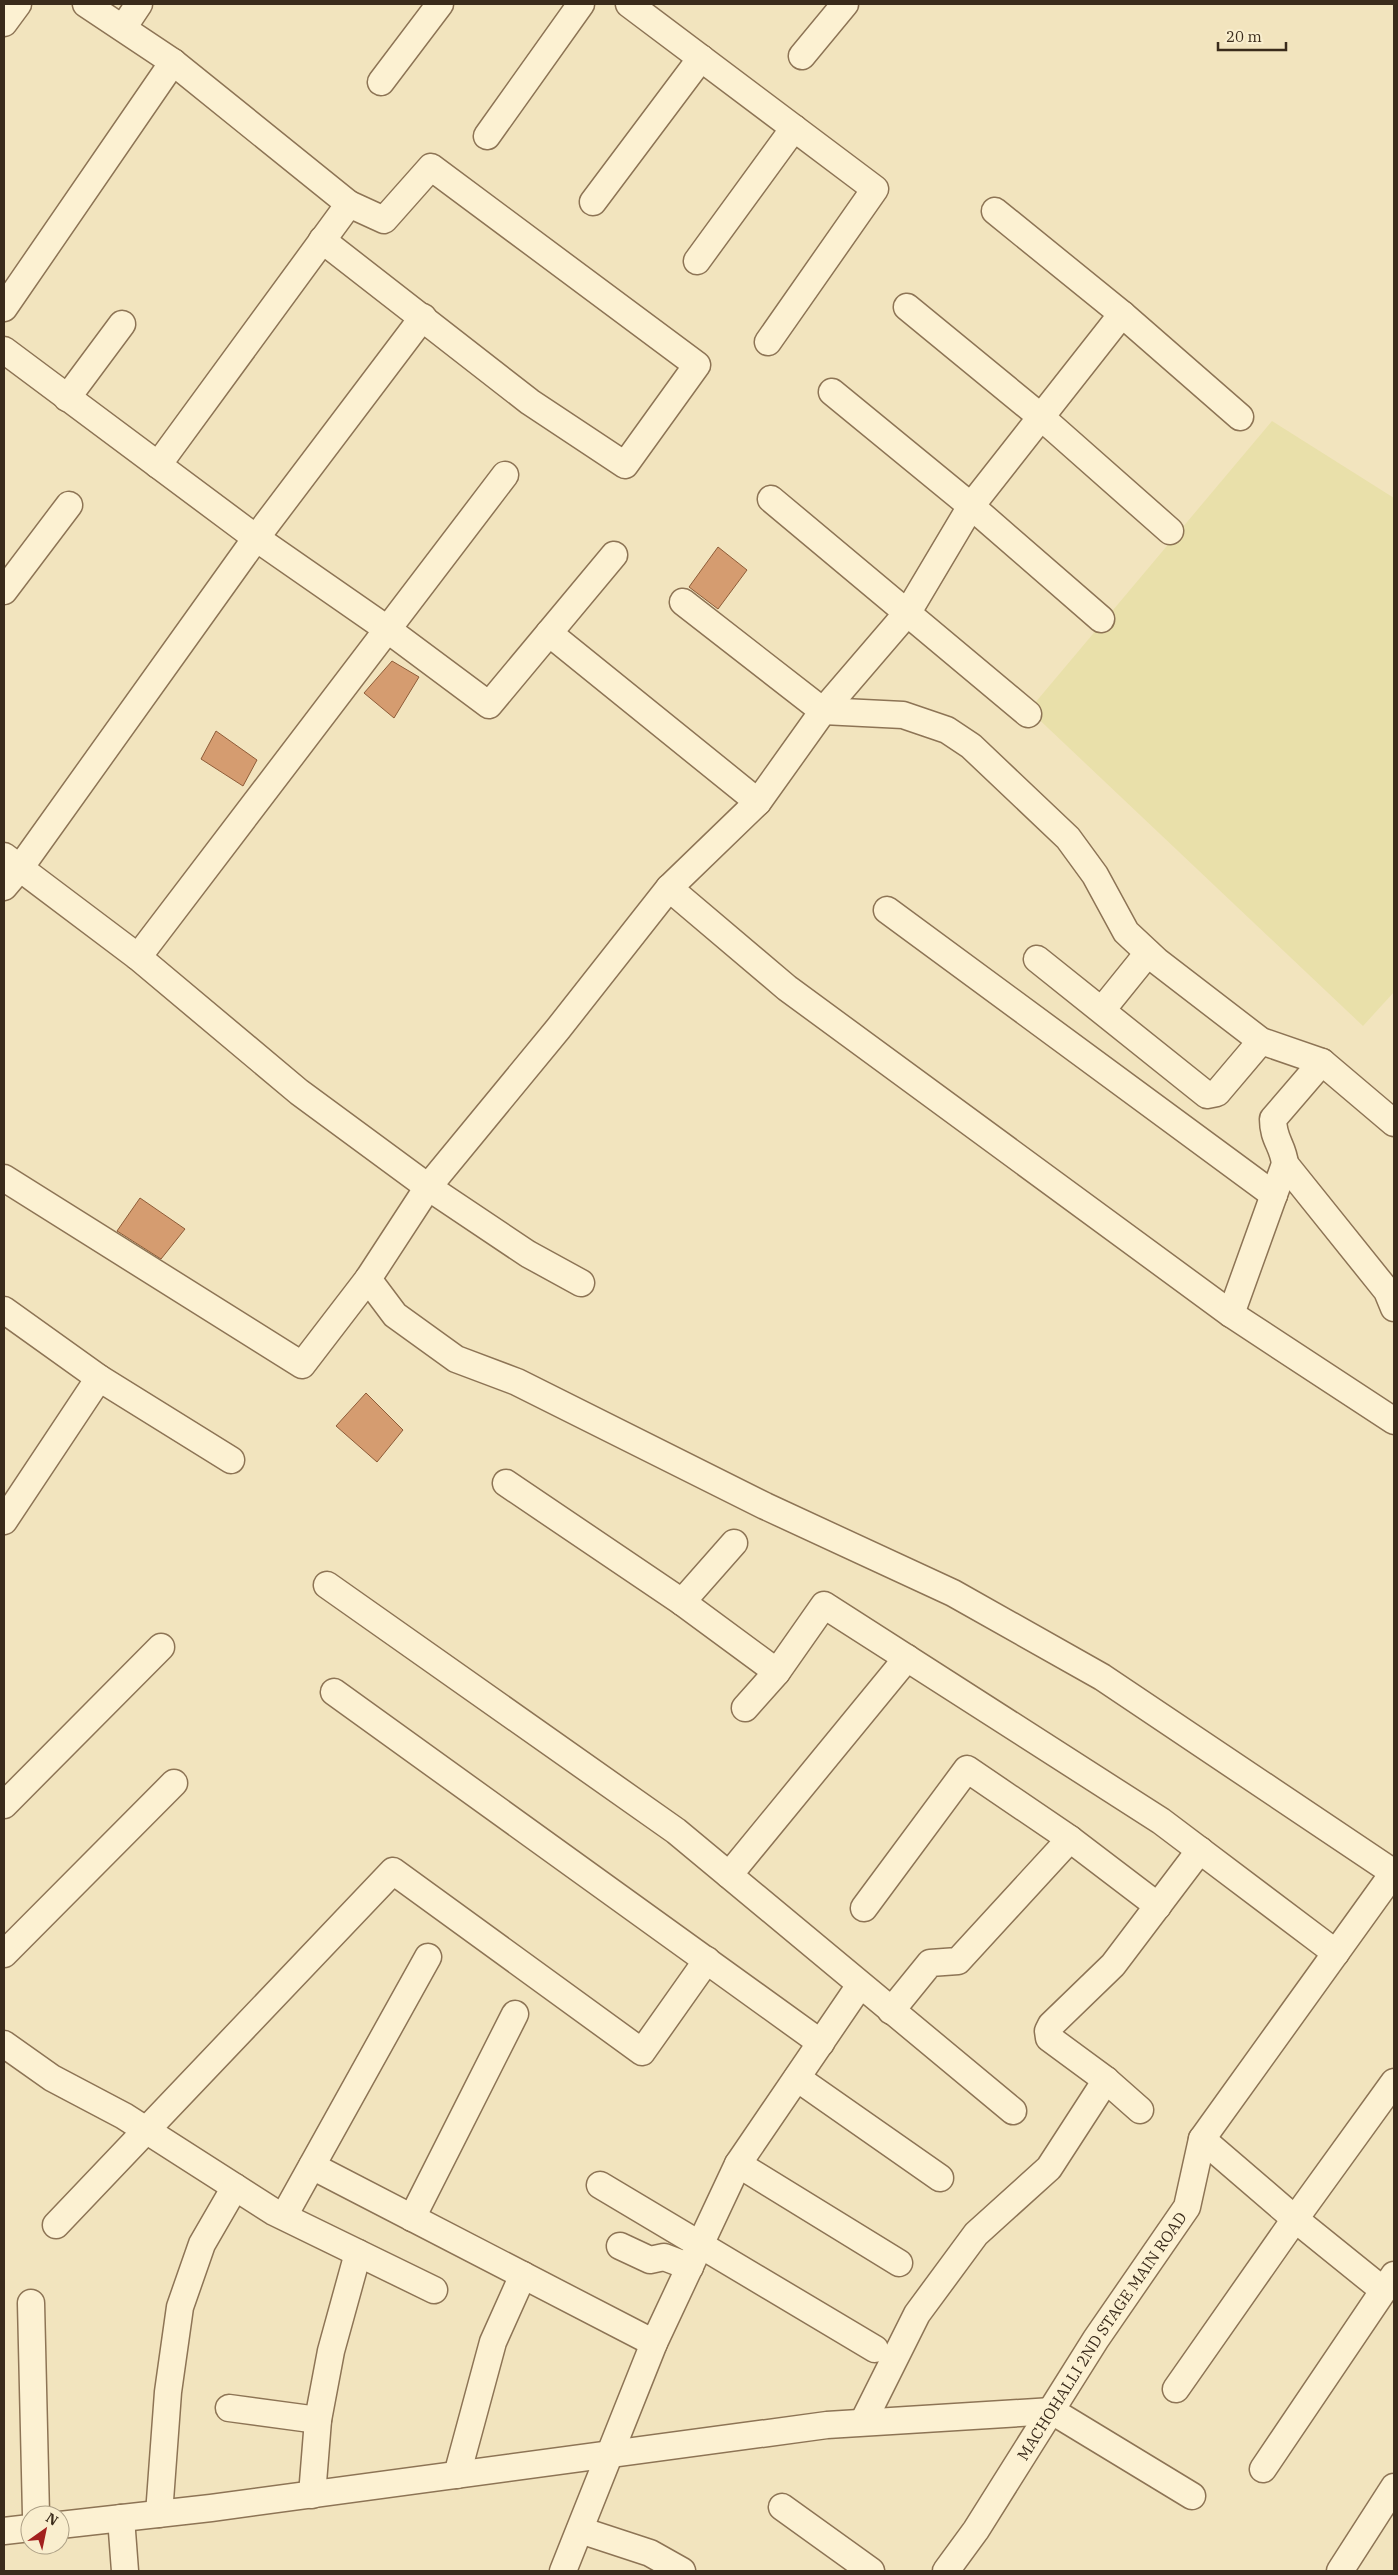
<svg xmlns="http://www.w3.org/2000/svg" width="1398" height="2575" viewBox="0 0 1398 2575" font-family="'IBM Plex Serif',serif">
<rect width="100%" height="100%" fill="#f2e4be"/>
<path fill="#e9e0aa" d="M1272 421 1394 498V992L1363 1026 1029 710Z"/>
<g fill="#d59c70" stroke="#8e5c38">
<path d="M718 547 747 570 718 609 689 587Z"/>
<path d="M392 661 419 677 394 718 364 693Z"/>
<path d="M216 731 257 760 243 786 201 759Z"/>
<path d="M140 1198 185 1229 161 1259 117 1231Z"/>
<path d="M366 1393 403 1430 377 1462 336 1426Z"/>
</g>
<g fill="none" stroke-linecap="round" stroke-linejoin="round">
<defs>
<g id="minor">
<path d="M86 4 173 62 349 204 158 465"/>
<path d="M629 4 875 189 768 342"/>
<path d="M4 23 18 4"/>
<path d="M123 28 139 4"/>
<path d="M802 56 845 4"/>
<path d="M381 82 440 4"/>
<path d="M487 136 581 4"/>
<path d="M593 202 701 58"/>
<path d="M995 211 1122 314 1240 417"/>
<path d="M322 240 530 402 625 465 697 365 431 167 384 220 349 204"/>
<path d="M697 261 794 128"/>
<path d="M907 307 1041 417 1170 531"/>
<path d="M4 308 173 62"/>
<path d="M4 350 256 538 387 629 489 705 614 555"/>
<path d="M832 392 971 506 1101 619"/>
<path d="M67 398 122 324"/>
<path d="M771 499 1028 714"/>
<path d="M4 591 69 505"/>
<path d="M683 602 823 711 903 715 947 730 971 746 1068 838 1095 875 1126 932 1157 961 1261 1041 1322 1062 1394 1123"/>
<path d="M549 633 758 802"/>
<path d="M4 856 138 957 299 1092 428 1187 528 1254 581 1283"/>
<path d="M4 887 20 868 256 538 423 317"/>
<path d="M669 888 787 988 1231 1314 1394 1421"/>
<path d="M887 910 1274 1195"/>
<path d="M138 957 505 475"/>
<path d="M1037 959 1207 1095 1217 1093 1261 1041"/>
<path d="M1102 1010 1148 953"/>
<path d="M1285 1164 1387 1291 1394 1308"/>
<path d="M4 1178 302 1365 368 1279 428 1187 558 1029 669 888 758 802 823 711 908 612 971 506 1122 314"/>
<path d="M368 1279 395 1315 456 1359 517 1382 765 1506 953 1593 1102 1677 1394 1873"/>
<path d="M4 1310 99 1378 231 1460"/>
<path d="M1231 1314 1285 1164C1283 1145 1273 1140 1273 1119L1322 1062"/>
<path d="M506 1483 682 1602 777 1672"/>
<path d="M4 1521 99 1378"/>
<path d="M327 1585 676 1831 1013 2111"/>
<path d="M682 1602 734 1543"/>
<path d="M334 1692 821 2043"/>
<path d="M745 1708 777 1672 824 1605 1161 1821 1336 1953"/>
<path d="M4 1805 161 1647"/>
<path d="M729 1875 907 1658"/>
<path d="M864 1908 967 1769 1070 1839 1158 1906"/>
<path d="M4 1954 174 1783"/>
<path d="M891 2011 930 1963 958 1961 1070 1839"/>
<path d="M4 2044 52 2078 124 2116 274 2212 434 2290"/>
<path d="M797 2078 940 2178"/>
<path d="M1140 2110 1106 2080 1049 2038 1048 2031 1051 2025 1113 1965 1200 1850"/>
<path d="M1202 2139 1295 2219 1383 2290"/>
<path d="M738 2164 899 2263"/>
<path d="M312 2166 654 2343"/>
<path d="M600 2185 875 2349"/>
<path d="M284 2216 428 1957"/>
<path d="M412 2218 515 2014"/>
<path d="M56 2225 393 1871 642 2052 707 1960"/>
<path d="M620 2246 650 2260 664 2257 690 2267"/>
<path d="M31 2303 36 2515"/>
<path d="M1176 2389 1295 2219 1394 2082"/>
<path d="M229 2408 318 2420"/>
<path d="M863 2422 917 2314 976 2234 1049 2168 1106 2080"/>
<path d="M1263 2469 1394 2275"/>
<path d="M457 2475 493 2342 523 2275"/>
<path d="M312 2495 318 2420 331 2351 358 2253"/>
<path d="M782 2507 871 2571"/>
<path d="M159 2514 168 2392 180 2307 202 2244 235 2187"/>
<path d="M121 2518 125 2571"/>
<path d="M60 2525 211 2508 827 2425 1052 2411 1192 2496"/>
<path d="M580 2530 650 2553 682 2571"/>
<path d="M4 2531 30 2528"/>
<path d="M563 2571 654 2343 738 2164 860 1985"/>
<path id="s1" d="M946 2571 976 2530 1096 2339 1187 2207 1202 2139 1394 1872"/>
<path d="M1340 2571 1394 2487"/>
</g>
</defs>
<use href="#minor" stroke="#8d7455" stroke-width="29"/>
<use href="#minor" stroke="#fcf1d2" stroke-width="26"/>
</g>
<g text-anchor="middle" stroke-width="4" stroke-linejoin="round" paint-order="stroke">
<g font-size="16" fill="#3a2b1b" stroke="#f9eece">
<text dy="6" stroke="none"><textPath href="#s1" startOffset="282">MACHOHALLI 2ND STAGE MAIN ROAD</textPath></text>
</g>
</g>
<rect width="1398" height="2575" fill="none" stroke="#3a2b1b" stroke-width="10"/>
<g transform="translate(45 2530) rotate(33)"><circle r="24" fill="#f9eece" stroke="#ada086"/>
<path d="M0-4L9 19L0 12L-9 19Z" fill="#a2201e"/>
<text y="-8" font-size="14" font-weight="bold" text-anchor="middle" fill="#3a2b1b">N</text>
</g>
<path d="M1218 42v8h68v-8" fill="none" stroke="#3a2b1b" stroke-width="2.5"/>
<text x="1226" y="42" font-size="15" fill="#3a2b1b" stroke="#f9eece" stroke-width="4" paint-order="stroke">20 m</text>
</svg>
